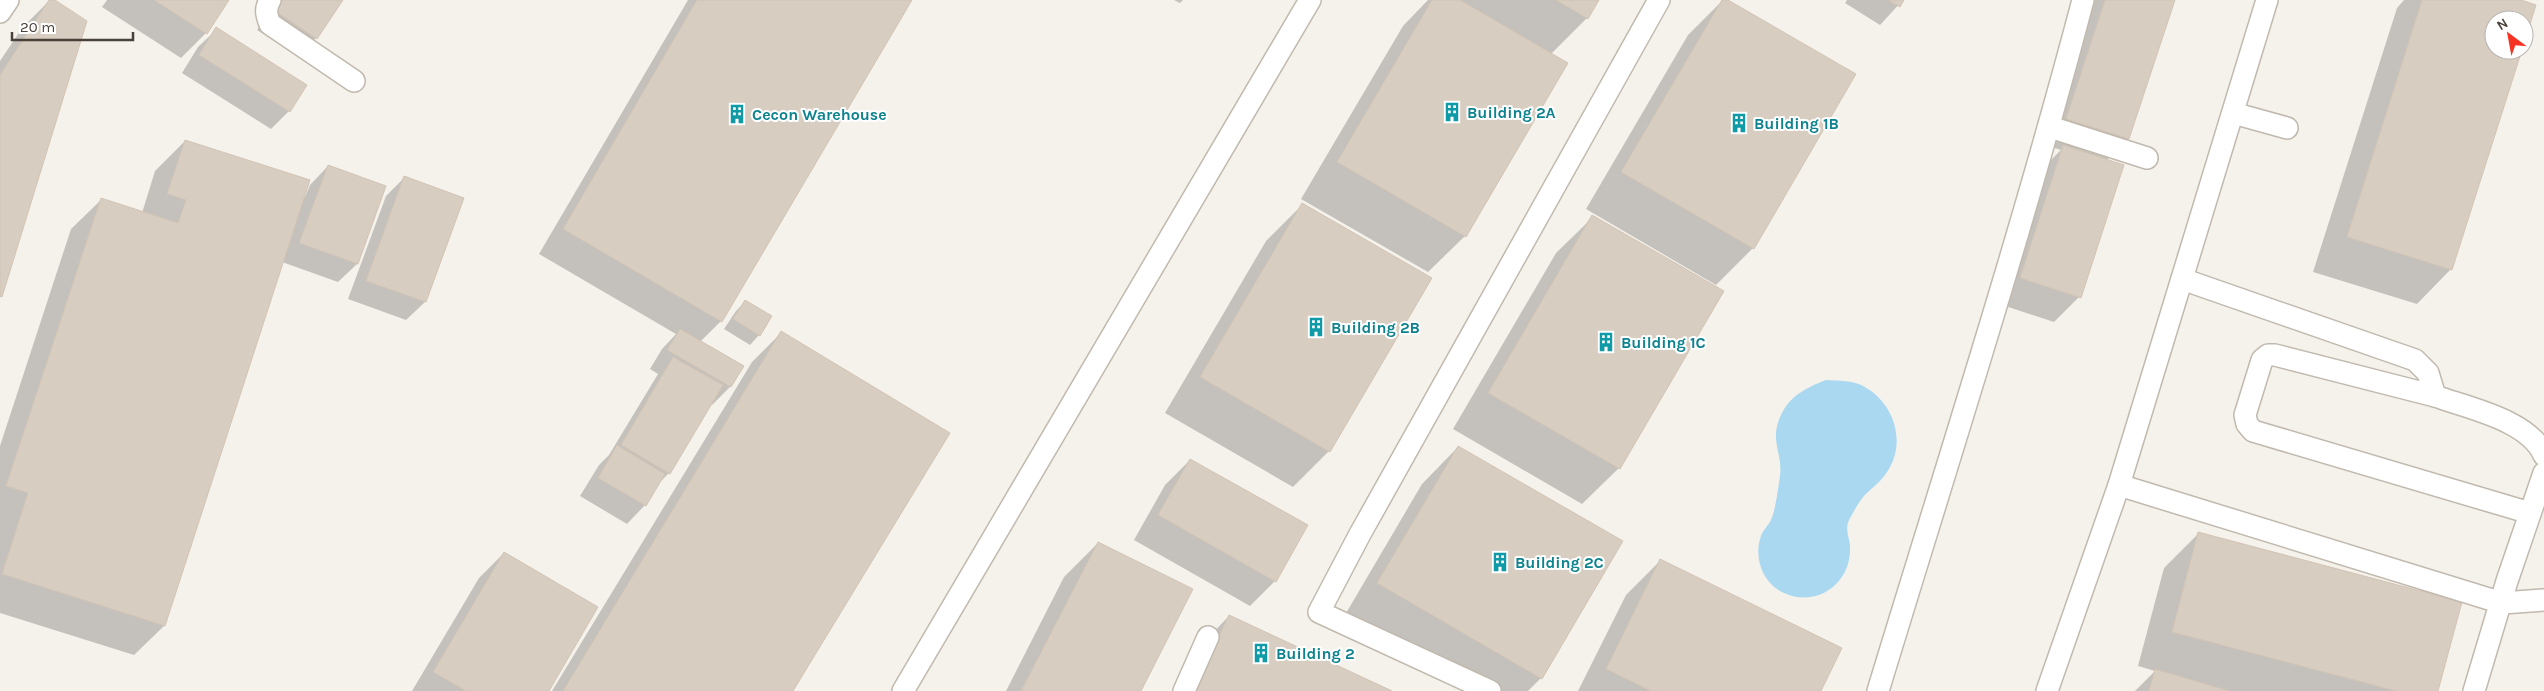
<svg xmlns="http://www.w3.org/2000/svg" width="2544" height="691" viewBox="0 0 2544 691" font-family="Karla,sans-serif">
<rect width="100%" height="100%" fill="#f5f2ec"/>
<path fill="#aad8f0" d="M1826 380C1839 381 1852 380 1863 386 1892 401 1906 438 1890 467 1884 478 1877 484 1868 492 1860 499 1854 511 1849 520 1844 531 1851 540 1850 550 1850 584 1816 608 1784 593 1763 584 1753 558 1761 536 1763 530 1768 526 1771 520 1776 508 1778 489 1780 476 1783 452 1768 440 1782 413 1791 395 1808 387 1826 380Z"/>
<g fill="#0003">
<path d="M50 0 86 22 0 298V61L22 28Z"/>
<path d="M107 0H227L206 33 181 58 102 7Z"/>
<path d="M277 0H341L316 38 298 56 257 30Z"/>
<path d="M688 0H911L721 321 700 342 742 367 730 387 712 405 710 404 669 473 657 485 645 505 627 524 580 496 599 465 609 455 658 374 650 369 662 349 676 334 539 254Z"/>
<path d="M1174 0H1183L1180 3Z"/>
<path d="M1428 0H1598L1587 18 1551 54 1465 236 1428 272 1301 199 1403 26Z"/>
<path d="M1723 0 1854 74 1753 248 1716 285 1586 209 1688 35Z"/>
<path d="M1847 0H1903L1880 25 1845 3Z"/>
<path d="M2089 0H2174L2128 138 2106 161 2079 297 2054 322 1996 303 2039 172 2061 150 2042 144Z"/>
<path d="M2404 0H2518L2535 5 2524 39V20H2494V50H2520L2451 269 2417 304 2313 272 2397 8Z"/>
<path d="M217 29 289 111 271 129 182 73 198 47Z"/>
<path d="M185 141 305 197 310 185 328 166 385 187 357 264 338 282 282 262 164 626 134 655 0 613V446L71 229 101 200 142 213 155 171Z"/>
<path d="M404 178 425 302 406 320 348 299 386 196Z"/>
<path d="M1302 205 1329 451 1293 487 1165 413 1266 241Z"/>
<path d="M1593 217 1619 468 1582 504 1453 429 1556 253Z"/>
<path d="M746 301 759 335 750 345 724 329 736 311Z"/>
<path d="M781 333 792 691H552L752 362Z"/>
<path d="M1458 447 1541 678 1528 691H1465L1342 620 1422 484Z"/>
<path d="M1190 460 1275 581 1250 606 1134 540 1165 485Z"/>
<path d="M2199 533 2437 691H2135L2155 671 2138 666 2164 568Z"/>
<path d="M1098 543 1140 691H1006L1064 577Z"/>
<path d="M504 553 547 691H412L479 578Z"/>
<path d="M1660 561 1819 691H1578L1626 595Z"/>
<path d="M1229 616 1389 691 1195 651Z"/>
</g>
<g fill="#d7cdc1" stroke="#d2c4b4">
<path d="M49 0H55L87 21 2 297 0 296V75Z"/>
<path d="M154 0H229L207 34Z"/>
<path d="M282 0H343L317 39 275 11Z"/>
<path d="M697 0H912L722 322 563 229Z"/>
<path d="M1432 0H1460L1568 63 1466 237 1337 162Z"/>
<path d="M1556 0H1599L1588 19Z"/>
<path d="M1722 0H1728L1856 74 1754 249 1621 172Z"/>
<path d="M1888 0H1904L1900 7Z"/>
<path d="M2105 0H2175L2129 139 2066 119Z"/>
<path d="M2422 0H2521L2536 5 2524 43V20H2494V50H2522L2452 270 2347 237Z"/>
<path d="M216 27 307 85 290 112 199 55Z"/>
<path d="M185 140 310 180 165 626 2 574 28 493 6 486 101 198 178 223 186 200 167 194Z"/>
<path d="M2063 145 2124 165 2081 298 2020 278Z"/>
<path d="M328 165 386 186 358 264 299 243Z"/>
<path d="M404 176 464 198 426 302 366 281Z"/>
<path d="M1302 203 1432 278 1330 452 1200 377Z"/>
<path d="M1592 215 1724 291 1620 469 1488 393Z"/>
<path d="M745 300 772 316 760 336 733 319Z"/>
<path d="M680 329 744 366 731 387 667 350Z"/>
<path d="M781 331 950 433 793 691H563Z"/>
<path d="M673 357 723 385 670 474 621 445Z"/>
<path d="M617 445 665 474 646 506 598 478Z"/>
<path d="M1458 446 1623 541 1542 679 1377 583Z"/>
<path d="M1190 459 1308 525 1276 582 1158 515Z"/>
<path d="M2198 532 2462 602 2438 691H2396L2172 632Z"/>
<path d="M1098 542 1193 589 1141 691H1021Z"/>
<path d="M504 552 598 607 549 691H466L433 672Z"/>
<path d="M1660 559 1842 648 1821 691H1651L1606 669Z"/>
<path d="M1229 615 1392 691H1193Z"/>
<path d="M2155 669 2229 691H2149Z"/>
</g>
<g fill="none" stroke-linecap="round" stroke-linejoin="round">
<defs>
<g id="lane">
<path d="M270 0C265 9 266 14 270 24L354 81"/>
<path d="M0 12 8 0"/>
<path d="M2233 113 2287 128"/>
<path d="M2050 127 2147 158"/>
<path d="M2182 279 2415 360 2428 373 2435 396C2468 408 2529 420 2544 455"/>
<path d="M2435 396 2275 355H2268L2262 360 2245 415 2247 424 2253 431 2530 513"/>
<path d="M2119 485 2502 603 2544 600"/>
<path d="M903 691 1310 0"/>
<path d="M1184 691 1208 637"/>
<path d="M1490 691 1319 612 1360 534 1659 0"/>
<path d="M1878 691C1948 461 2022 232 2083 0"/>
<path d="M2047 691 2119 485 2267 0"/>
<path d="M2474 691 2507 581 2544 473"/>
</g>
</defs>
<use href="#lane" stroke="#c1b9ae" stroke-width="24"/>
<use href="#lane" stroke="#fff" stroke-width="21"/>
</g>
<defs>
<symbol id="building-bare" viewBox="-9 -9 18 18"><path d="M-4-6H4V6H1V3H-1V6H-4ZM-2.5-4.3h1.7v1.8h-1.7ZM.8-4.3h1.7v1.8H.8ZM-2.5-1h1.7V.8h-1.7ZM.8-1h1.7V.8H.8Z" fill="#0f9aa8" stroke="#fff" stroke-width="2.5" paint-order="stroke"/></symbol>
</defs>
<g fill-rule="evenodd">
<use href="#building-bare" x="1438" y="98" width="28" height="28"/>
<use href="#building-bare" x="723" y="100" width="28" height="28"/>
<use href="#building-bare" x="1725" y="109" width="28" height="28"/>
<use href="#building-bare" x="1302" y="313" width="28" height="28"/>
<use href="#building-bare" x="1592" y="328" width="28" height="28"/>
<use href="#building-bare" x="1486" y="548" width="28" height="28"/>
<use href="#building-bare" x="1247" y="639" width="28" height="28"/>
</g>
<g text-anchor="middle" stroke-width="4" stroke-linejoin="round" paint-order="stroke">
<g font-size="16" font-weight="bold" fill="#0d838f" stroke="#fff" text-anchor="start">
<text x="1467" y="118">Building 2A</text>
<text x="752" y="120">Cecon Warehouse</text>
<text x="1754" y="129">Building 1B</text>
<text x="1331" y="333">Building 2B</text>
<text x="1621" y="348">Building 1C</text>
<text x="1515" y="568">Building 2C</text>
<text x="1276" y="659">Building 2</text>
</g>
</g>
<g transform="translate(2509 35) rotate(328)"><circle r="24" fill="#ffffff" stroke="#b7b3b0"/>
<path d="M0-4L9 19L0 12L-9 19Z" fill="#f63222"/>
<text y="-8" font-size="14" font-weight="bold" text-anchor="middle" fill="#4a4239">N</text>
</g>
<path d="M12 32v8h121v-8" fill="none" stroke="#4a4239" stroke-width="2.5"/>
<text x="20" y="32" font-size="15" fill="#4a4239" stroke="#ffffff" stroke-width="4" paint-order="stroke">20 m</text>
</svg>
